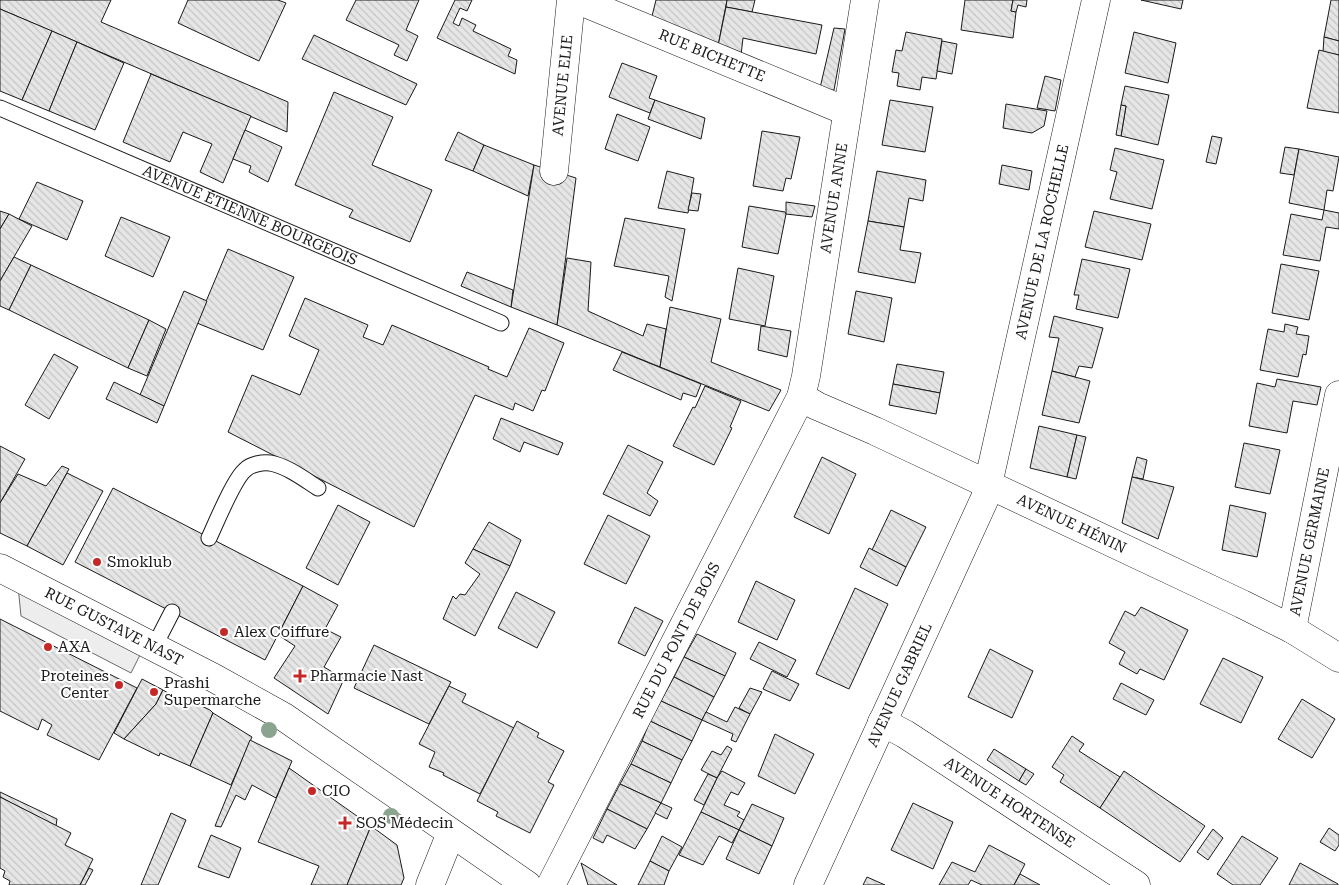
<svg xmlns="http://www.w3.org/2000/svg" width="1339" height="885" viewBox="0 0 1339 885" font-family="'Roboto Serif',serif">
<defs>
<pattern id="building-back-hatch" width="6" height="6" patternUnits="userSpaceOnUse" patternTransform="scale(1.25)"><rect width="6" height="6" fill="#e6e6e6"/><path d="M-1 5l2 2M0 0l6 6M5-1l2 2" fill="none" stroke="#c5c5c5"/></pattern>
</defs>
<rect width="100%" height="100%" fill="#fff"/>
<path fill="#ededed" stroke="#6a6a6a" d="M17 576 146 643 131 673 21 616Z"/>
<g fill="url(#building-back-hatch)" stroke="#1a1a1a">
<path d="M0 0H111L101 22 288 102 287 132 0 9Z"/>
<path d="M188 0H278L286 3 259 61 178 23Z"/>
<path d="M356 0H419L406 30 418 36 407 61 394 55 399 45 346 20Z"/>
<path d="M455 0H472L467 11 460 8 453 23 459 26 462 18 476 25 473 31 511 49 508 56 517 60 515 74 437 38Z"/>
<path d="M656 0H727L718 46 652 16Z"/>
<path d="M727 0H755L752 12 726 7Z"/>
<path d="M965 0H1013L1011 11 1016 12 1013 38 961 30Z"/>
<path d="M1013 0H1027L1026 7 1018 5 1016 12 1011 11Z"/>
<path d="M1141 0H1183L1181 9Z"/>
<path d="M1331 0H1339V41L1324 37Z"/>
<path d="M726 7 822 25 816 54 743 38 741 55 718 46Z"/>
<path d="M0 9 52 31 22 100 0 91Z"/>
<path d="M834 28 845 29 834 90 828 91 820 88Z"/>
<path d="M52 31 77 42 49 111 22 100Z"/>
<path d="M906 32 942 39 936 79 922 77 920 90 897 86 899 73 892 72 896 50 902 51Z"/>
<path d="M1134 32 1176 43 1168 83 1125 73Z"/>
<path d="M314 35 417 84 406 105 302 59Z"/>
<path d="M1324 37 1339 41V55L1323 52Z"/>
<path d="M942 41 957 44 952 74 937 71Z"/>
<path d="M77 42 124 63 95 130 49 111Z"/>
<path d="M1319 50 1339 55V113L1307 108Z"/>
<path d="M622 63 657 76 649 98 655 100 650 113 609 97Z"/>
<path d="M151 74 251 116 223 183 200 172 212 144 183 132 170 162 123 142Z"/>
<path d="M1045 76 1061 80 1055 111 1037 108Z"/>
<path d="M1125 86 1169 95 1158 145 1121 136 1126 106 1121 105Z"/>
<path d="M334 92 393 117 372 165 432 190 410 242 349 217 353 210 295 185Z"/>
<path d="M655 100 705 118 701 139 648 119Z"/>
<path d="M890 100 933 107 925 152 882 145Z"/>
<path d="M1006 104 1047 111 1044 126 1032 133 1003 128Z"/>
<path d="M1121 105 1126 106 1121 136 1116 135Z"/>
<path d="M617 114 650 127 638 161 605 149Z"/>
<path d="M245 130 282 147 268 182 249 172 251 166 233 159Z"/>
<path d="M762 131 800 137 791 179 786 178 783 191 753 186Z"/>
<path d="M458 132 484 145 473 171 445 160Z"/>
<path d="M1212 136 1222 138 1216 164 1206 162Z"/>
<path d="M484 145 534 165 528 196 473 171Z"/>
<path d="M1285 147 1299 149 1294 175 1280 173Z"/>
<path d="M1115 148 1164 160 1152 209 1110 199 1117 172 1110 170Z"/>
<path d="M1299 149 1339 157 1333 191 1327 190 1324 210 1289 203Z"/>
<path d="M534 165 576 178 557 325 511 307Z"/>
<path d="M1002 165 1032 171 1029 190 999 184Z"/>
<path d="M667 171 694 178 688 213 658 208Z"/>
<path d="M877 171 926 180 923 201 909 198 904 227 868 221Z"/>
<path d="M37 182 83 201 67 240 19 219Z"/>
<path d="M692 193 701 194 698 211 688 210Z"/>
<path d="M786 202 815 206 812 217 786 214Z"/>
<path d="M749 206 785 212 786 214 778 254 742 247Z"/>
<path d="M1324 210 1339 213V229L1326 227 1320 261 1283 255 1291 214 1322 220Z"/>
<path d="M0 211 9 214 0 229Z"/>
<path d="M1094 211 1151 224 1142 260 1085 247Z"/>
<path d="M9 214 32 226 0 281V229Z"/>
<path d="M121 217 170 237 153 277 105 256Z"/>
<path d="M625 218 685 229 672 301 665 297 669 276 614 266Z"/>
<path d="M868 221 904 227 900 250 921 253 915 283 858 272Z"/>
<path d="M228 249 294 277 263 350 197 323Z"/>
<path d="M14 257 31 265 9 310 0 306V281Z"/>
<path d="M567 258 591 262 588 311 643 336 647 324 666 329 660 367 557 325Z"/>
<path d="M1082 259 1130 269 1118 318 1076 309 1079 295H1074Z"/>
<path d="M1281 264 1319 271 1309 320 1272 313Z"/>
<path d="M31 265 149 320 128 368 9 310Z"/>
<path d="M738 268 774 276 765 326 729 319Z"/>
<path d="M467 272 513 290 511 307 461 286Z"/>
<path d="M184 291 207 301 164 406 140 395Z"/>
<path d="M856 291 892 298 884 342 848 334Z"/>
<path d="M305 298 368 325 363 337 383 345 392 325 489 367 488 369 507 377 529 328 564 343 545 391 542 390 533 411 515 403 513 410 475 395 414 527 228 432 252 375 300 395 319 350 289 336Z"/>
<path d="M670 307 721 319 711 362 781 390 769 411 660 367Z"/>
<path d="M1054 316 1103 328 1092 368 1079 366 1075 377 1052 371 1059 338 1049 337Z"/>
<path d="M149 320 166 329 147 376 128 368Z"/>
<path d="M1285 324 1298 327 1296 334 1309 336 1306 355 1303 354 1298 377 1260 370 1268 329 1284 332Z"/>
<path d="M761 326 791 331 787 357 758 350Z"/>
<path d="M622 352 701 384 696 397 683 393 681 400 613 370Z"/>
<path d="M54 354 78 367 49 419 25 405Z"/>
<path d="M897 364 944 372 940 393 893 384Z"/>
<path d="M1052 371 1090 381 1079 423 1042 415Z"/>
<path d="M1277 379 1321 387 1317 405 1293 401 1287 433 1249 426 1257 383 1275 387Z"/>
<path d="M114 382 164 406 157 423 106 399Z"/>
<path d="M893 384 940 393 936 414 889 405Z"/>
<path d="M705 386 741 401 730 427 732 428 714 465 673 446 693 407 695 408Z"/>
<path d="M501 418 563 443 558 455 524 442 520 452 493 439Z"/>
<path d="M1039 426 1077 435 1067 477 1030 468Z"/>
<path d="M1077 435 1086 437 1076 479 1067 477Z"/>
<path d="M1244 443 1280 450 1270 494 1235 487Z"/>
<path d="M628 445 663 462 647 493 658 501 650 516 603 494Z"/>
<path d="M0 446 25 459 0 503Z"/>
<path d="M822 457 856 474 829 534 794 517Z"/>
<path d="M1137 457 1147 460 1143 479 1132 477Z"/>
<path d="M62 466 69 469 27 546 0 533V503L18 474 46 486Z"/>
<path d="M67 473 103 491 63 565 27 546Z"/>
<path d="M1132 477 1174 487 1158 539 1122 523Z"/>
<path d="M113 488 303 586 265 660 75 562Z"/>
<path d="M338 505 370 522 338 585 306 568Z"/>
<path d="M1230 505 1266 513 1257 557 1222 550Z"/>
<path d="M891 510 926 527 906 567 872 550Z"/>
<path d="M608 515 650 536 626 584 584 564Z"/>
<path d="M489 522 521 540 510 566 473 549Z"/>
<path d="M869 548 906 567 897 586 860 567Z"/>
<path d="M473 549 510 566 475 636 443 619 453 596 456 599 460 594 465 595 480 574 465 563Z"/>
<path d="M756 581 795 600 777 640 738 622Z"/>
<path d="M303 586 338 605 325 629 341 637 324 667 344 679 328 714 274 678 295 646 278 635Z"/>
<path d="M855 588 888 604 849 689 816 674Z"/>
<path d="M516 592 555 612 537 648 498 628Z"/>
<path d="M635 607 663 621 645 656 618 643Z"/>
<path d="M1141 607 1188 630 1164 680 1140 669 1137 674 1119 664 1125 652 1109 643 1125 611 1135 616Z"/>
<path d="M0 619 137 688 99 760 47 735 52 725 42 719 38 730 0 711Z"/>
<path d="M697 634 736 653 725 676 684 657Z"/>
<path d="M759 642 796 660 787 677 750 659Z"/>
<path d="M374 645 451 682 429 724 354 688Z"/>
<path d="M990 649 1033 671 1012 718 968 697Z"/>
<path d="M684 657 725 676 714 697 674 677Z"/>
<path d="M1223 658 1263 677 1241 723 1200 704Z"/>
<path d="M772 671 799 684 790 701 763 689Z"/>
<path d="M674 677 714 697 702 720 661 701Z"/>
<path d="M142 679 163 690 156 704 124 739 114 733Z"/>
<path d="M1121 683 1154 700 1146 715 1113 699Z"/>
<path d="M449 686 466 694 462 702 514 728 480 794 443 775 444 773 429 767 435 752 419 744Z"/>
<path d="M750 688 762 692 750 714 739 708Z"/>
<path d="M163 690 168 693 166 696 180 703 183 697 210 710 213 713 190 766 160 753 159 756 124 739 156 704Z"/>
<path d="M1302 699 1335 719 1312 758 1278 739Z"/>
<path d="M661 701 702 720 692 741 650 721Z"/>
<path d="M735 707 750 714 736 742 731 740 733 734 702 720 706 712 727 722Z"/>
<path d="M213 713 252 737 231 785 190 766Z"/>
<path d="M517 721 539 733 537 737 564 751 548 782 554 785 530 833 496 816 498 812 477 801Z"/>
<path d="M650 721 692 741 682 760 642 741Z"/>
<path d="M775 734 814 754 795 794 758 776Z"/>
<path d="M1072 736 1084 744 1079 751 1120 777 1100 808 1060 782 1064 775 1052 767Z"/>
<path d="M250 740 292 761 276 798 252 785 245 800 236 795 221 827 215 826Z"/>
<path d="M642 741 682 760 671 783 631 764Z"/>
<path d="M727 746 732 749 717 778 701 770 712 751 721 755Z"/>
<path d="M994 749 1026 769 1019 781 987 760Z"/>
<path d="M631 764 671 783 661 803 620 784Z"/>
<path d="M289 768 371 826 347 885H311L319 866 258 842Z"/>
<path d="M1026 769 1034 774 1026 785 1019 781Z"/>
<path d="M722 771 745 783 738 795 731 792 724 805 740 812 737 816 744 820 739 830 701 812 717 778Z"/>
<path d="M1124 771 1205 826 1180 862 1100 808Z"/>
<path d="M708 774 717 778 704 805 694 800Z"/>
<path d="M620 784 661 803 647 829 607 809Z"/>
<path d="M0 792 57 819 56 826 0 797Z"/>
<path d="M0 797 71 833 65 845 93 859 80 885H9L10 881 3 877 5 871 0 868Z"/>
<path d="M661 803 672 808 667 819 655 813Z"/>
<path d="M913 803 953 822 933 869 891 850Z"/>
<path d="M752 804 784 818 772 846 739 830Z"/>
<path d="M607 809 647 829 635 849 607 835 603 843 593 838Z"/>
<path d="M701 812 739 830 732 843 719 836 703 865 679 855Z"/>
<path d="M171 813 186 820 158 885H141Z"/>
<path d="M371 826 397 845 404 878 401 885H347Z"/>
<path d="M1329 828 1339 835V845L1335 851 1320 842Z"/>
<path d="M1213 829 1223 838 1208 860 1197 852Z"/>
<path d="M739 830 772 846 759 874 726 859Z"/>
<path d="M211 835 241 848 229 878 198 867Z"/>
<path d="M662 836 682 847 669 871 650 861Z"/>
<path d="M1242 836 1278 858 1260 885H1233L1217 874Z"/>
<path d="M989 845 1025 864 1014 885H982L971 880 968 885H939L952 862 975 872Z"/>
<path d="M650 861 669 871 664 885H638Z"/>
<path d="M581 863 617 885H588Z"/>
<path d="M1300 863 1338 884V885H1289Z"/>
<path d="M89 868 93 870 85 885H80Z"/>
<path d="M1020 874 1040 885H1014Z"/>
<path d="M867 877 885 885H863Z"/>
</g>
<g fill="none" stroke-linecap="round" stroke-linejoin="round">
<defs>
<g id="service">
<path id="s1" d="M0 108 501 323"/>
<path d="M209 538C216 523 234 479 245 470 251 464 263 462 270 463 287 466 304 479 318 488"/>
<path d="M154 647 172 612"/>
</g>
<g id="minor">
<path id="s2" d="M578 0 846 111"/>
<path id="s3" d="M554 171 571 0"/>
<path id="s4" d="M801 397 817 406 875 431 1242 604 1292 629 1339 658"/>
<path id="s5" d="M1292 629 1339 395"/>
<path id="s6" d="M882 722 905 734 1136 885"/>
<path d="M430 885 451 833"/>
<path id="s7" d="M551 885 801 397 806 376 865 0"/>
<path id="s8" d="M808 885 985 498 1096 0"/>
</g>
<g id="tertiary">
<path id="s9" d="M0 568 214 678 284 717 527 885"/>
</g>
</defs>
<use href="#service" stroke="#1a1a1a" stroke-width="17"/>
<use href="#minor" stroke="#1a1a1a" stroke-width="29"/>
<use href="#tertiary" stroke="#1a1a1a" stroke-width="29"/>
<use href="#service" stroke="#fff" stroke-width="15"/>
<use href="#minor" stroke="#fff" stroke-width="28"/>
<use href="#tertiary" stroke="#fff" stroke-width="28"/>
</g>
<g fill="#8aa48f">
<circle cx="269" cy="730" r="8"/>
<circle cx="391" cy="816" r="8"/>
</g>
<g fill="#c62828" stroke="#fff" stroke-width="2">
<circle cx="97" cy="562" r="5"/>
<circle cx="224" cy="632" r="5"/>
<circle cx="48" cy="647" r="5"/>
<path d="M297.5 668.5h5v5h5v5h-5v5h-5v-5h-5v-5h5z"/>
<circle cx="119" cy="685" r="5"/>
<circle cx="154" cy="692" r="5"/>
<circle cx="312" cy="791" r="5"/>
<path d="M342.5 815.5h5v5h5v5h-5v5h-5v-5h-5v-5h5z"/>
</g>
<g text-anchor="middle" stroke-width="4" stroke-linejoin="round" paint-order="stroke">
<g font-size="15" fill="#1a1a1a" stroke="#fff">
<text dy="5" stroke="none"><textPath href="#s2" startOffset="145">RUE BICHETTE</textPath></text>
<text dy="5" stroke="none"><textPath href="#s3" startOffset="86">AVENUE ELIE</textPath></text>
<text dy="5" stroke="none"><textPath href="#s7" startOffset="750">AVENUE ANNE</textPath></text>
<text dy="5" stroke="none"><textPath href="#s1" startOffset="272">AVENUE ÉTIENNE BOURGEOIS</textPath></text>
<text dy="5" stroke="none"><textPath href="#s8" startOffset="688">AVENUE DE LA ROCHELLE</textPath></text>
<text dy="5" stroke="none"><textPath href="#s4" startOffset="299">AVENUE HÉNIN</textPath></text>
<text dy="5" stroke="none"><textPath href="#s5" startOffset="89">AVENUE GERMAINE</textPath></text>
<text dy="5" stroke="none"><textPath href="#s9" startOffset="128">RUE GUSTAVE NAST</textPath></text>
<text dy="5" stroke="none"><textPath href="#s7" startOffset="275">RUE DU PONT DE BOIS</textPath></text>
<text dy="5" stroke="none"><textPath href="#s8" startOffset="220">AVENUE GABRIEL</textPath></text>
<text dy="5" stroke="none"><textPath href="#s6" startOffset="151">AVENUE HORTENSE</textPath></text>
</g>
<g font-size="15" fill="#1a1a1a" stroke="#fff" text-anchor="start">
<text x="107" y="567">Smoklub</text>
<text x="234" y="637">Alex Coiffure</text>
<text x="58" y="652">AXA</text>
<text x="109" y="681" text-anchor="end">Proteines<tspan x="109" dy="17">Center</tspan></text>
<text x="310" y="681">Pharmacie Nast</text>
<text x="164" y="688">Prashi<tspan x="164" dy="17">Supermarche</tspan></text>
<text x="322" y="796">CIO</text>
<text x="356" y="828">SOS Médecin</text>
</g>
</g>
</svg>
